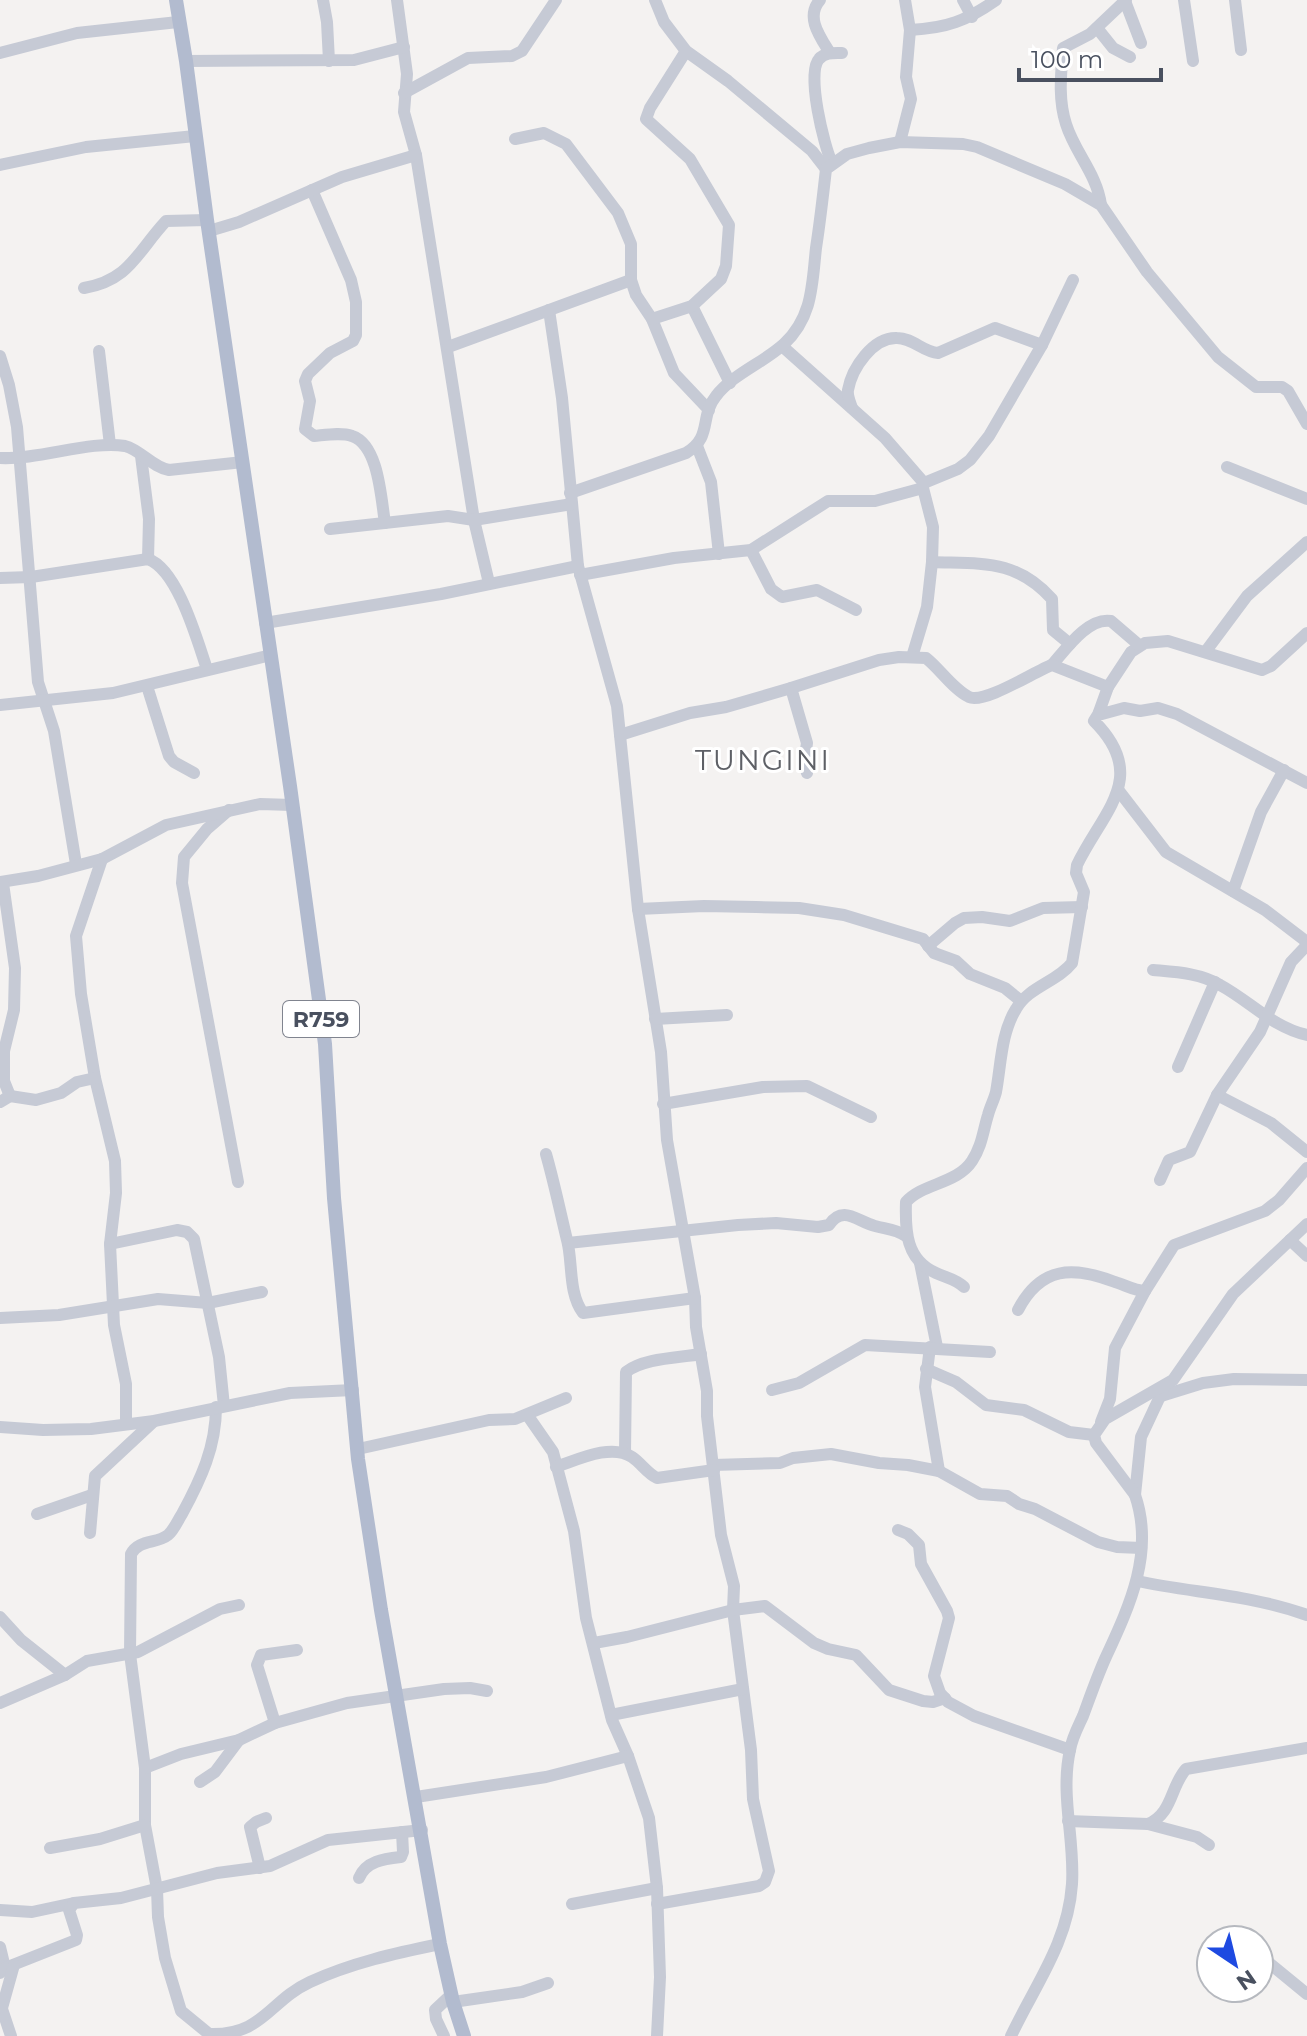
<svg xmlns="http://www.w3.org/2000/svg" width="1307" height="2036" viewBox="0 0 1307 2036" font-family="Montserrat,sans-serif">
<rect width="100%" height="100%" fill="#f4f2f1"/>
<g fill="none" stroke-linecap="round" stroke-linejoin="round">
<g stroke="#c6cad5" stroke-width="12">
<path d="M323 0 327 22 329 61"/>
<path d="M397 0 407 74 404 112 416 155 474 520 489 583"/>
<path d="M655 0 664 22 686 51 728 81 812 151 826 169"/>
<path d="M820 0C805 17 820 37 830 53"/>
<path d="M963 0 972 17"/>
<path d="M1184 0 1193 61"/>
<path d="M1235 0 1241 50"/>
<path d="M1125 1 1141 43"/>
<path d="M1097 28 1113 48 1130 57"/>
<path d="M910 30C947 28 966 21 996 0"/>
<path d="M0 53 77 33 178 22"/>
<path d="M186 61 354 60 404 47"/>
<path d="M404 93 468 58 512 56 522 51 556 0"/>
<path d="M515 139 544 133 566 144 618 213 631 244V280L636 295 652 319 674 373 709 410"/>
<path d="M900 142 911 99 906 77 910 30 905 0"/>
<path d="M832 163C824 146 806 73 819 59 825 52 834 53 842 53"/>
<path d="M0 165 86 147 195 136"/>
<path d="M312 190 351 280 356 302V335L353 341 330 353 308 374 305 381 310 401 305 429 314 436C325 435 341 432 352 436 379 445 381 499 385 523"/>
<path d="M1101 205C1097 174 1075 153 1066 124 1058 99 1061 74 1063 48L1090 34 1126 0"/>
<path d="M209 231 239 222 342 177 416 155"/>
<path d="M84 288C130 280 137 252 166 221L207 220"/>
<path d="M692 306 730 383"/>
<path d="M549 310 562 398 578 566 617 706 638 909 661 1052 667 1140 695 1298 696 1327 707 1391V1416L721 1535 734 1586 733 1610 751 1750 753 1799 769 1871 765 1882 759 1886 657 1904"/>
<path d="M652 319 692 306 721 279 726 266 729 225 690 159 646 119 650 108 686 51"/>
<path d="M782 346 885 438 924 483"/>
<path d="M448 347 631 280"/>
<path d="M99 351 110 445"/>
<path d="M0 356 9 385 17 427 38 682 54 731 76 864"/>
<path d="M852 408C850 402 847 396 848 390 852 368 873 337 897 338 913 338 923 352 938 353L995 328 1042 345"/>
<path d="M697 446 711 482 719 554"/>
<path d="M141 456 149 519 148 559"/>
<path d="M0 458C39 460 91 440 125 446 141 450 152 467 169 470L243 462"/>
<path d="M1227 467 1307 499"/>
<path d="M570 493 686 453C713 437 699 417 716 396 733 374 763 363 784 344 813 317 812 284 816 248 820 222 823 196 826 169L847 154 869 148 900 142 963 144 977 147 1065 184 1101 205 1147 272 1218 357 1256 387H1282L1288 391 1307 424"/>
<path d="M330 529 448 516 474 520 572 504"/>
<path d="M751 550 771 589 782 597 817 590 856 610"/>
<path d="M932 562C982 564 1016 559 1052 599L1053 630 1070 644"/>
<path d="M580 575 674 558 751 550 828 501H875L923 488"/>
<path d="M0 578 31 577 148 559C178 570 197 640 207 669"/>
<path d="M265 623 441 594 578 566"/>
<path d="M1307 633 1271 666 1262 670 1168 641 1145 643 1131 652 1108 687 1099 712 1102 714 1124 708 1140 711 1158 708 1177 714 1307 783"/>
<path d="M1206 651 1247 596 1307 542"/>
<path d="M912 657 927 607 932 562 933 527 923 488 924 483 958 469 970 460 989 436 1042 345 1073 280"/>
<path d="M1052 665C1066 649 1088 617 1111 621L1139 645"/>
<path d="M147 686 169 756 174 762 194 773"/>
<path d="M791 688 807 743 804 763 807 773"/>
<path d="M0 705 113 693 271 655"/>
<path d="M620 735 690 713 726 707 791 688 879 660 899 657 926 658C940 669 953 689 969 697 985 704 1035 671 1052 665L1108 687"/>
<path d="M1119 791 1166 852 1265 910 1307 942"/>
<path d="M229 810 207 829 184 857 182 883 238 1182"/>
<path d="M102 859 76 936 81 994 95 1078 115 1161 116 1193 110 1244 114 1325 126 1384V1424"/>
<path d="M0 882 38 876 102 859 166 825 260 804 292 805"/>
<path d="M3 883 15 968 14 1010 4 1051V1081L10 1096"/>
<path d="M1233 891 1261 812 1284 770"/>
<path d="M638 909 704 906 756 907 799 908 844 915 923 939 934 953 956 961 970 974 1005 988 1021 1001"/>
<path d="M928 946 955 923 964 918 982 917 1010 921 1043 908 1082 907"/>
<path d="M1153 970C1175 972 1200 973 1220 985 1250 1001 1272 1027 1307 1035"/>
<path d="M655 1019 727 1015"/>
<path d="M1178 1067 1215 982"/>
<path d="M1217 1095 1271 1123 1307 1152"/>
<path d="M0 1102 10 1096 36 1100 61 1093 77 1082 95 1078"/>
<path d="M663 1104 763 1087 807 1086 871 1117"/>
<path d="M546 1154C554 1182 560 1211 567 1240 573 1262 568 1293 583 1313L695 1298"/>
<path d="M1160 1180 1169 1160 1190 1152 1217 1095 1260 1032 1291 962 1307 945"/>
<path d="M1290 1240 1307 1256"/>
<path d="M568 1243 738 1225 776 1223 818 1227 829 1225C843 1204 858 1222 875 1226 886 1229 896 1229 906 1236"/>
<path d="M110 1244 177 1230 187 1232 194 1239 219 1357 224 1406"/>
<path d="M920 1263 937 1347"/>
<path d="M964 1287C956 1279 947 1278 936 1273 906 1260 905 1231 906 1202 923 1183 957 1184 972 1161 982 1146 983 1131 988 1115 990 1107 994 1100 996 1092 1001 1065 1001 1033 1016 1009 1028 987 1057 982 1072 963L1084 892 1076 873 1077 865C1103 811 1150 777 1094 721L1099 713"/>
<path d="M1018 1310C1041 1266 1073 1266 1115 1282 1125 1285 1135 1291 1145 1291L1174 1245 1265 1211 1279 1200 1307 1168"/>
<path d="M0 1318 59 1315 158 1299 208 1303 262 1292"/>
<path d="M930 1347 925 1387 939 1471"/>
<path d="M926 1369 956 1382 986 1405 1024 1410 1069 1432 1094 1435"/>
<path d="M772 1390 799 1383 865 1345 990 1352"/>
<path d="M1161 1396 1203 1383 1234 1379 1307 1380"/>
<path d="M216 1407C216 1447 201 1479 182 1514 178 1520 174 1530 168 1535 157 1544 139 1539 131 1554L130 1654 145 1768V1825L157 1889 158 1917 165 1958 181 2011 209 2034C263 2036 269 2001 310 1982 351 1963 396 1953 440 1944"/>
<path d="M528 1416 553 1452 574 1531 586 1618 612 1720 628 1756 649 1818 657 1888 660 1977 657 2036"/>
<path d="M1101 1422 1110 1399 1115 1348 1145 1291"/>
<path d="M0 1427 43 1430 91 1429 154 1421 290 1393 353 1390"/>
<path d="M358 1449 489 1420 515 1419 566 1398"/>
<path d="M625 1453 626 1372C644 1358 678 1358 701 1354"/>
<path d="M713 1465 780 1463 793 1458 831 1454 879 1463 908 1465 939 1471 980 1494 1007 1496 1019 1504 1035 1509 1098 1542 1117 1547 1141 1548"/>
<path d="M556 1467C577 1460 611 1443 632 1457 641 1463 647 1473 657 1478L714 1470"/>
<path d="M1135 1495 1141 1437 1163 1390"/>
<path d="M37 1514 92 1495"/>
<path d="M898 1530 908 1534 919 1545 921 1564 947 1611 949 1618 934 1676 940 1693 948 1702 974 1716 1070 1750"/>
<path d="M90 1533 95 1476 154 1421"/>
<path d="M1137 1581C1194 1593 1252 1595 1307 1615"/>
<path d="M0 1617 21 1640 65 1675"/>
<path d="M594 1643 627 1637 733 1610 765 1606 814 1643 828 1649 856 1655 889 1690 923 1701 933 1702 945 1698"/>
<path d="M0 1703 65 1675 87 1661 138 1652 220 1609 239 1605"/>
<path d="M611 1715 743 1689"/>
<path d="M275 1723 257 1665 261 1655 297 1650"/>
<path d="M145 1768 181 1754 239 1740 275 1723 347 1703 444 1689 470 1688 487 1691"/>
<path d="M200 1782 215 1772 239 1740"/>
<path d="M416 1797 546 1777 628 1756"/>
<path d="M1068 1821 1148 1824C1173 1813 1170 1787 1186 1769L1307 1748"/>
<path d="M1148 1824 1197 1837 1209 1845"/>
<path d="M50 1848 100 1839 145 1825"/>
<path d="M260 1868 250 1827 256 1822 266 1818"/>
<path d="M359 1878C366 1861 384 1859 401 1857L403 1852 402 1832"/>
<path d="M572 1904 657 1888"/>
<path d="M0 1910 32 1912 74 1903"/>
<path d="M0 1947 5 1968"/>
<path d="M1269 1963 1307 1994"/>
<path d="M0 1973 5 1968 76 1940 77 1935 69 1910 74 1903 121 1898 217 1873 270 1866 328 1840 422 1830"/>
<path d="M453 2002 522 1992 548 1983"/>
<path d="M0 2003 11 2036"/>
<path d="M2 2008 14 1965"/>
<path d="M444 2036 436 2019 435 2010 451 1995"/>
<path d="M1011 2036C1035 1985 1068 1943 1072 1884 1075 1840 1060 1795 1070 1750 1072 1738 1078 1727 1083 1716 1090 1697 1097 1677 1105 1659 1129 1607 1155 1553 1135 1495L1096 1443 1094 1435 1105 1419 1173 1380 1233 1294 1307 1224"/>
</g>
<path stroke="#b2bbcf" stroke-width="14" d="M176 0 186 61 207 220 290 786 325 1044 334 1198 358 1459 381 1610 440 1944 453 2002 464 2036"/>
</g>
<g text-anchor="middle" stroke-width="6" stroke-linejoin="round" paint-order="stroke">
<rect fill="#fff" stroke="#80848f" stroke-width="2" x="283" y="1001" width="76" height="36" rx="6"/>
<g font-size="22" font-weight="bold" fill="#49505f">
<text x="321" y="1027">R759</text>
</g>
<g font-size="28" letter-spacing="2" fill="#5e6066" stroke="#fff">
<text x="763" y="770">TUNGINI</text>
</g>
</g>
<g transform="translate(1235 1964) rotate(145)"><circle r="38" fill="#ffffff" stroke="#b6b9bf" stroke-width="2"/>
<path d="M0-6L14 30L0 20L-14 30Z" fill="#1e4ae1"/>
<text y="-12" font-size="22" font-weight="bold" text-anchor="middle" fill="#49505f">N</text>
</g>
<path d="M1019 68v12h142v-12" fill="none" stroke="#49505f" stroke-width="4"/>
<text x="1031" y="68" font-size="24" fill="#49505f" stroke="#ffffff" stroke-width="6" paint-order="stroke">100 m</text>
</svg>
